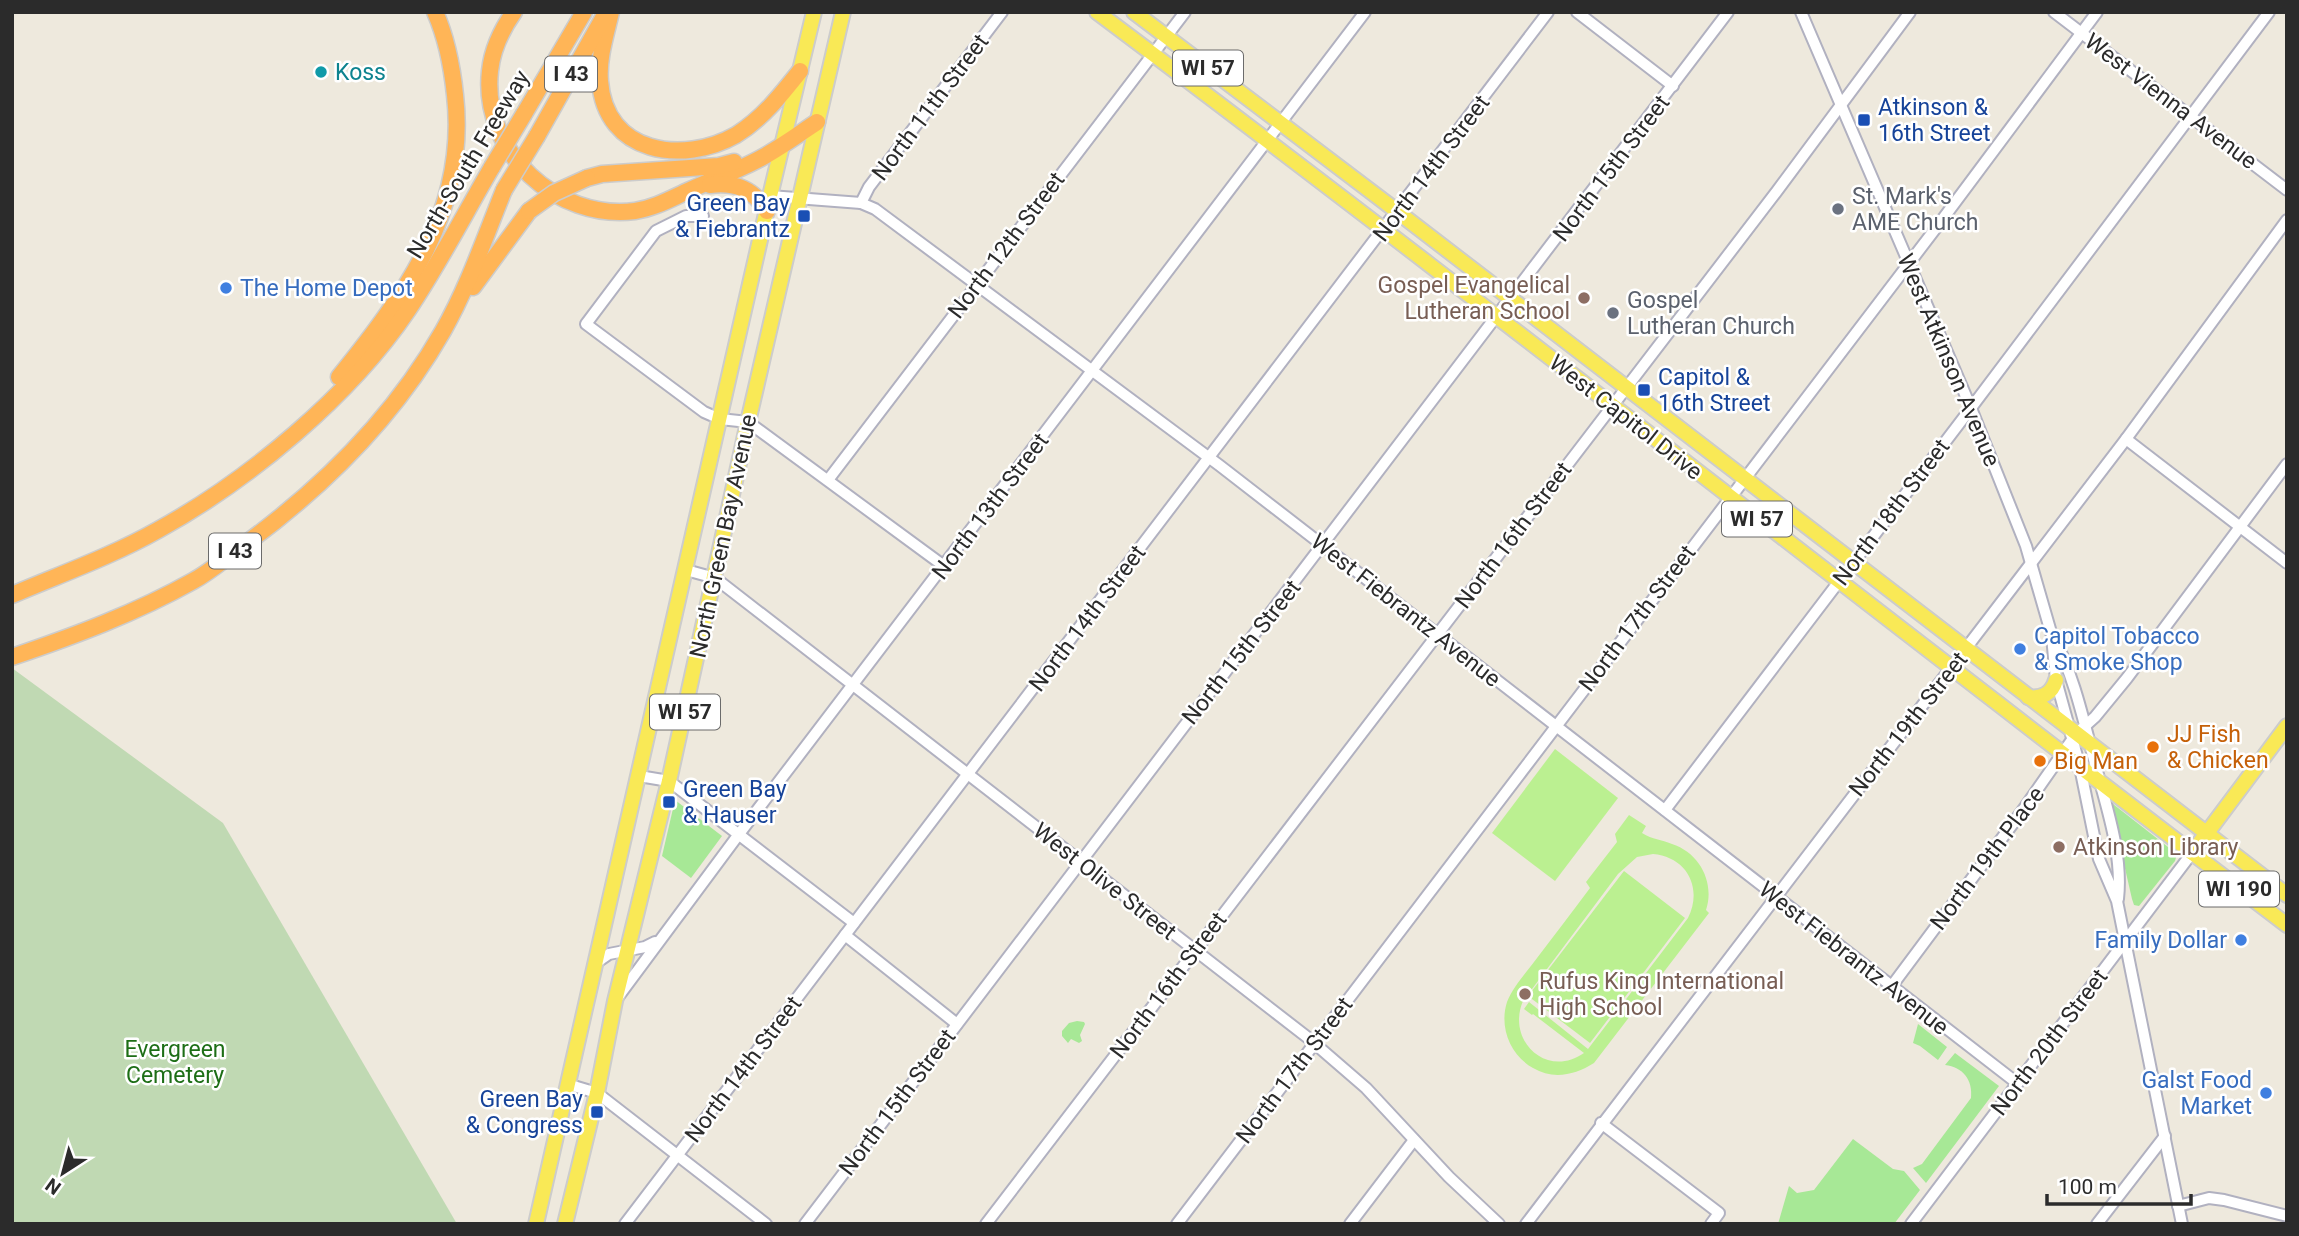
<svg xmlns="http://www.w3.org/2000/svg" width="2299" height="1236" viewBox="0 0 2299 1236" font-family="Roboto,sans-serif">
<rect width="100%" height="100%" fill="#eee9dd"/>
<g fill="#a7e896">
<path d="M675 800 722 836 691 878 662 856Z"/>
<path d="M2113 804 2177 854 2175 861 2139 906 2134 905 2132 899 2111 807Z"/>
<path d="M1077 1021 1084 1022 1085 1024 1080 1035 1082 1041 1079 1043 1071 1039 1068 1043 1062 1036V1031L1069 1023Z"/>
<path d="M1918 1024 1947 1047 1938 1060 1920 1046 1913 1043Z"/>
<path d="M1955 1053 1999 1086 1926 1183 1913 1168 1922 1164 1971 1098C1973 1080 1963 1067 1945 1065Z"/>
<path d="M1853 1139 1893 1169 1904 1171 1920 1190 1894 1224H1778L1789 1186 1797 1193 1814 1190Z"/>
</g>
<path fill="#c0d9b3" d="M12 668 223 823 457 1224H12Z"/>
<g fill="#bbf091" fill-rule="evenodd">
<path d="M1555 749 1618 798 1555 881 1492 833Z"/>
<path d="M1629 815 1646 826 1642 833C1653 840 1661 839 1672 844 1700 853 1715 883 1706 910L1709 913 1594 1063C1575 1075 1553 1080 1533 1068 1510 1055 1499 1027 1507 1002 1513 987 1525 974 1534 962 1553 937 1572 912 1590 888L1586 882 1617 842 1615 834ZM1653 854C1687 857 1703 888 1688 918L1588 1049 1529 1002 1524 1009 1532 1015 1533 1014 1584 1053C1547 1079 1506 1041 1523 1001L1618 874 1637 857Z"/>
<path d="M1624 871 1685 918 1590 1043 1528 996Z"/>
</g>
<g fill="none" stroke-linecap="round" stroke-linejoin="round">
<defs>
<g id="minor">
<path d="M1577 12 1673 86"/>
<path d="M1801 12 1971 408 2026 546 2052 636 2056 680 2080 767 2095 841 2099 859 2117 901 2182 1224"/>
<path d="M2054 12 2287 190"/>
<path d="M770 196 861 203 875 209 1219 465 2017 1083"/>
<path d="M861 203 869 187 1002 12"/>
<path d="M703 216H686L656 231 586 324 704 412 720 419 748 422 944 566"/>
<path d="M2126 439 2287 563"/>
<path d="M828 480 1185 12"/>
<path d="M686 570 715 578 1307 1037 1366 1088 1449 1177 1499 1224"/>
<path d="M2054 638C2075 678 2084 723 2096 767 2107 809 2123 855 2118 899"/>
<path d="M639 776 669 781 854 923"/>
<path d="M1665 810 1971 408 2269 12"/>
<path d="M845 935 957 1024"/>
<path d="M596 963 609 954 645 947 655 942"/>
<path d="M1891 987 2023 810 2076 734 2095 717 2127 678 2287 464"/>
<path d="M618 997 739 834 1365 12"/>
<path d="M567 1084 597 1093 766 1224"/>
<path d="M1601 1123 1719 1213 1711 1224"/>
<path d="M2178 1206 2209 1198 2224 1200 2287 1216"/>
<path d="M625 1224 1548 12"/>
<path d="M805 1224 1728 12"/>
<path d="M986 1224 1777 191 1910 12"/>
<path d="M1177 1224 1939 224 2097 12"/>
<path d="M1350 1224 1414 1140"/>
<path d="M1526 1224 2126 439 2287 220"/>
<path d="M1911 1224 2192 853"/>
<path d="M2097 1224 2165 1136"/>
</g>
<g id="major">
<path d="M1097 12C1497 312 1889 623 2287 925"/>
<path d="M1134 12 1390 206 2287 895"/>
<path d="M2028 697C2042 699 2052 694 2056 680"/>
<path d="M2192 853 2287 726"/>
<path d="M536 1224 770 196 814 12"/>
<path d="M565 1224 597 1093 615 1001 669 781 748 422 843 12"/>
</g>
<g id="highway">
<path d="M514 12C502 29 492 51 490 71 481 152 557 221 635 211 655 208 672 198 690 190 714 179 740 170 763 157 781 147 799 134 817 122"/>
<path d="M611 12C606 34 598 58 600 81 605 154 683 165 736 135 762 119 781 95 800 71"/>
<path d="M524 114 584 12"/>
<path d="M537 136 606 13"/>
<path d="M587 178 602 174 719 166 734 162"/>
<path d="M710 185C736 182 753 189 767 211"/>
<path d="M473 287 529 211"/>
<path d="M339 377C407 293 468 208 455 95 452 66 447 39 435 12"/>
<path d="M12 595C61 574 112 556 158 530 249 480 350 396 408 310 439 264 464 215 492 167"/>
<path d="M12 657C74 636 136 613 193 581 208 573 222 561 237 550 318 492 393 419 443 331 468 287 485 237 504 190"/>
</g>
</defs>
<use href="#minor" stroke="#b1b1c0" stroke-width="14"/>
<use href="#major" stroke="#ccc" stroke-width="18"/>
<use href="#highway" stroke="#ccc" stroke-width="19"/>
<use href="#minor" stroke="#fff" stroke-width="10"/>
<use href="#major" stroke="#f9e956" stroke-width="14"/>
<use href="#highway" stroke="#ffb557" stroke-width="16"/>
<defs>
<g id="highway-bridge">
<path d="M492 167 524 114"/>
<path d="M504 190 537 136"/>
<path d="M529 211 554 193 587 178"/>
</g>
</defs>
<use href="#highway-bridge" stroke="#ccc" stroke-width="19" stroke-linecap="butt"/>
<use href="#highway-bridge" stroke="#ffb557" stroke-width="16"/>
</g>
<circle fill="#0f9aa8" stroke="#fff" stroke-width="2.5" cx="321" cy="72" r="7"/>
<g fill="#1a4fb4" stroke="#fff" stroke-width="2.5">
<rect x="1857" y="113" width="14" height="14" rx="3.5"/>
<rect x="797" y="209" width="14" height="14" rx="3.5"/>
<rect x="1637" y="383" width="14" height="14" rx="3.5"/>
<rect x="662" y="795" width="14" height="14" rx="3.5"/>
<rect x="590" y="1105" width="14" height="14" rx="3.5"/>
</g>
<g fill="#6b7280" stroke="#fff" stroke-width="2.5">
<circle cx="1838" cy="209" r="7"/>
<circle cx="1613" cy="313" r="7"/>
</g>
<g fill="#3f7fe0" stroke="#fff" stroke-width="2.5">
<circle cx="226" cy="288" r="7"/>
<circle cx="2020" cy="649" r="7"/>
<circle cx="2241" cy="940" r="7"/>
<circle cx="2266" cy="1093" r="7"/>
</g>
<g fill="#8d6e63" stroke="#fff" stroke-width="2.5">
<circle cx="1584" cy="298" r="7"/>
<circle cx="2059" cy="847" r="7"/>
<circle cx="1525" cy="994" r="7"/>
</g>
<g fill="#e8710a" stroke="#fff" stroke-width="2.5">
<circle cx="2153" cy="747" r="7"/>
<circle cx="2040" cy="761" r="7"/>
</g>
<g text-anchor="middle" stroke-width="5" stroke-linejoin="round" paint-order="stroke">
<g fill="#fff" stroke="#6b6b6b" stroke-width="2">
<rect x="1173" y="50.5" width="70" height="35" rx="5"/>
<rect x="545" y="56.5" width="52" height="35" rx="5"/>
<rect x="1722" y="501.5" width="70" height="35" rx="5"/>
<rect x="209" y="533.5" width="52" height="35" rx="5"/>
<rect x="650" y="694.5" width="70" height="35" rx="5"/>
<rect x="2199" y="871.5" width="80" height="35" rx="5"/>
</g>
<g font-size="21" font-weight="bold" fill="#2b2b2b">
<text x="1208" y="75">WI 57</text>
<text x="571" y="81">I 43</text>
<text x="1757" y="526">WI 57</text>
<text x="235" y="558">I 43</text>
<text x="685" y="719">WI 57</text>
<text x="2239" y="896">WI 190</text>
</g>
<g font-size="23" fill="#0d838f" stroke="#fff" text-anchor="start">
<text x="335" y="80">Koss</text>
</g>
<g font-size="23" fill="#2b2b2b" stroke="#fff">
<text transform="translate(2171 101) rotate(37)" y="8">West Vienna Avenue</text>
<text transform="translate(930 107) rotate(-53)" y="8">North 11th Street</text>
<text transform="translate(468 164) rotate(-59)" y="8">North-South Freeway</text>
<text transform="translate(1431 168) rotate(-53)" y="8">North 14th Street</text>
<text transform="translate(1611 168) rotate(-53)" y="8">North 15th Street</text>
<text transform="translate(1006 245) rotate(-53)" y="8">North 12th Street</text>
<text transform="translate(1949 360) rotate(67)" y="8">West Atkinson Avenue</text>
<text transform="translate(1626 417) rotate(38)" y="8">West Capitol Drive</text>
<text transform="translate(990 506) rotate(-53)" y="8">North 13th Street</text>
<text transform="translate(1891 512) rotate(-53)" y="8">North 18th Street</text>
<text transform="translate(1513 535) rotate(-53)" y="8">North 16th Street</text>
<text transform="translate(723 536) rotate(-78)" y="8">North Green Bay Avenue</text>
<text transform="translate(1406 610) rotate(38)" y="8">West Fiebrantz Avenue</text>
<text transform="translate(1087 618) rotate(-53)" y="8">North 14th Street</text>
<text transform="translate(1637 618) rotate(-53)" y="8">North 17th Street</text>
<text transform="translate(1241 652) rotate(-52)" y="8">North 15th Street</text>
<text transform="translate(1908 724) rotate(-52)" y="8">North 19th Street</text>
<text transform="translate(1987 858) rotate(-53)" y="8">North 19th Place</text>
<text transform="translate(1105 881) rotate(38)" y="8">West Olive Street</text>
<text transform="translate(1854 958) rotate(38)" y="8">West Fiebrantz Avenue</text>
<text transform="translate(1168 985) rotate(-53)" y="8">North 16th Street</text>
<text transform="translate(2049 1042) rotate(-53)" y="8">North 20th Street</text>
<text transform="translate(743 1069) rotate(-53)" y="8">North 14th Street</text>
<text transform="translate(1294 1070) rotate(-53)" y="8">North 17th Street</text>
<text transform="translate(897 1102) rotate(-53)" y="8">North 15th Street</text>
</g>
<g font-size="23" fill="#164399" stroke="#fff" text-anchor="start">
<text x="1878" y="115">Atkinson &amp;<tspan x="1878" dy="26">16th Street</tspan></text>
<text x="790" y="211" text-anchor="end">Green Bay<tspan x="790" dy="26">&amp; Fiebrantz</tspan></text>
<text x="1658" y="385">Capitol &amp;<tspan x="1658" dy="26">16th Street</tspan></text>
<text x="683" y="797">Green Bay<tspan x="683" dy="26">&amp; Hauser</tspan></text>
<text x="583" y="1107" text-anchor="end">Green Bay<tspan x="583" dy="26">&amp; Congress</tspan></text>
</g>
<g font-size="23" fill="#5b616d" stroke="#fff" text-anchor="start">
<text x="1852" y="204">St. Mark's<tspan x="1852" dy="26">AME Church</tspan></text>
<text x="1627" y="308">Gospel<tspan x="1627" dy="26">Lutheran Church</tspan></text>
</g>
<g font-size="23" fill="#785e54" stroke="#fff" text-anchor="start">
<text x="1570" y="293" text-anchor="end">Gospel Evangelical<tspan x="1570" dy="26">Lutheran School</tspan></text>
<text x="2073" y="855">Atkinson Library</text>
<text x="1539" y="989">Rufus King International<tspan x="1539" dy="26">High School</tspan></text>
</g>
<g font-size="23" fill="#366cbe" stroke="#fff" text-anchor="start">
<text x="240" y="296">The Home Depot</text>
<text x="2034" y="644">Capitol Tobacco<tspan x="2034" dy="26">&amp; Smoke Shop</tspan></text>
<text x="2227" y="948" text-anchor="end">Family Dollar</text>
<text x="2252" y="1088" text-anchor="end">Galst Food<tspan x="2252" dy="26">Market</tspan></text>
</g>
<g font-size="23" fill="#c56008" stroke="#fff" text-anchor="start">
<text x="2167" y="742">JJ Fish<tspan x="2167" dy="26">&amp; Chicken</tspan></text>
<text x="2054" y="769">Big Man</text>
</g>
<g font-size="23" fill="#1d6e16" stroke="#fff">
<text x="175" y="1057">Evergreen<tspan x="175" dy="26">Cemetery</tspan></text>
</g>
</g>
<rect width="2299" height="1236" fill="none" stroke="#2b2b2b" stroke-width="28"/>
<g transform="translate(63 1173) rotate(216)" stroke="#ffffff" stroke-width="5" paint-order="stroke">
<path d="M0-5L12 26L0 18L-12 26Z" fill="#2b2b2b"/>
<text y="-10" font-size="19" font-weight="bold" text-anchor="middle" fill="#2b2b2b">N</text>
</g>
<path d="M2047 1194v10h144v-10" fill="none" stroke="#2b2b2b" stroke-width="3.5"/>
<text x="2058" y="1194" font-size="21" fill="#2b2b2b" stroke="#ffffff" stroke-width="5" paint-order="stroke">100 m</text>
</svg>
